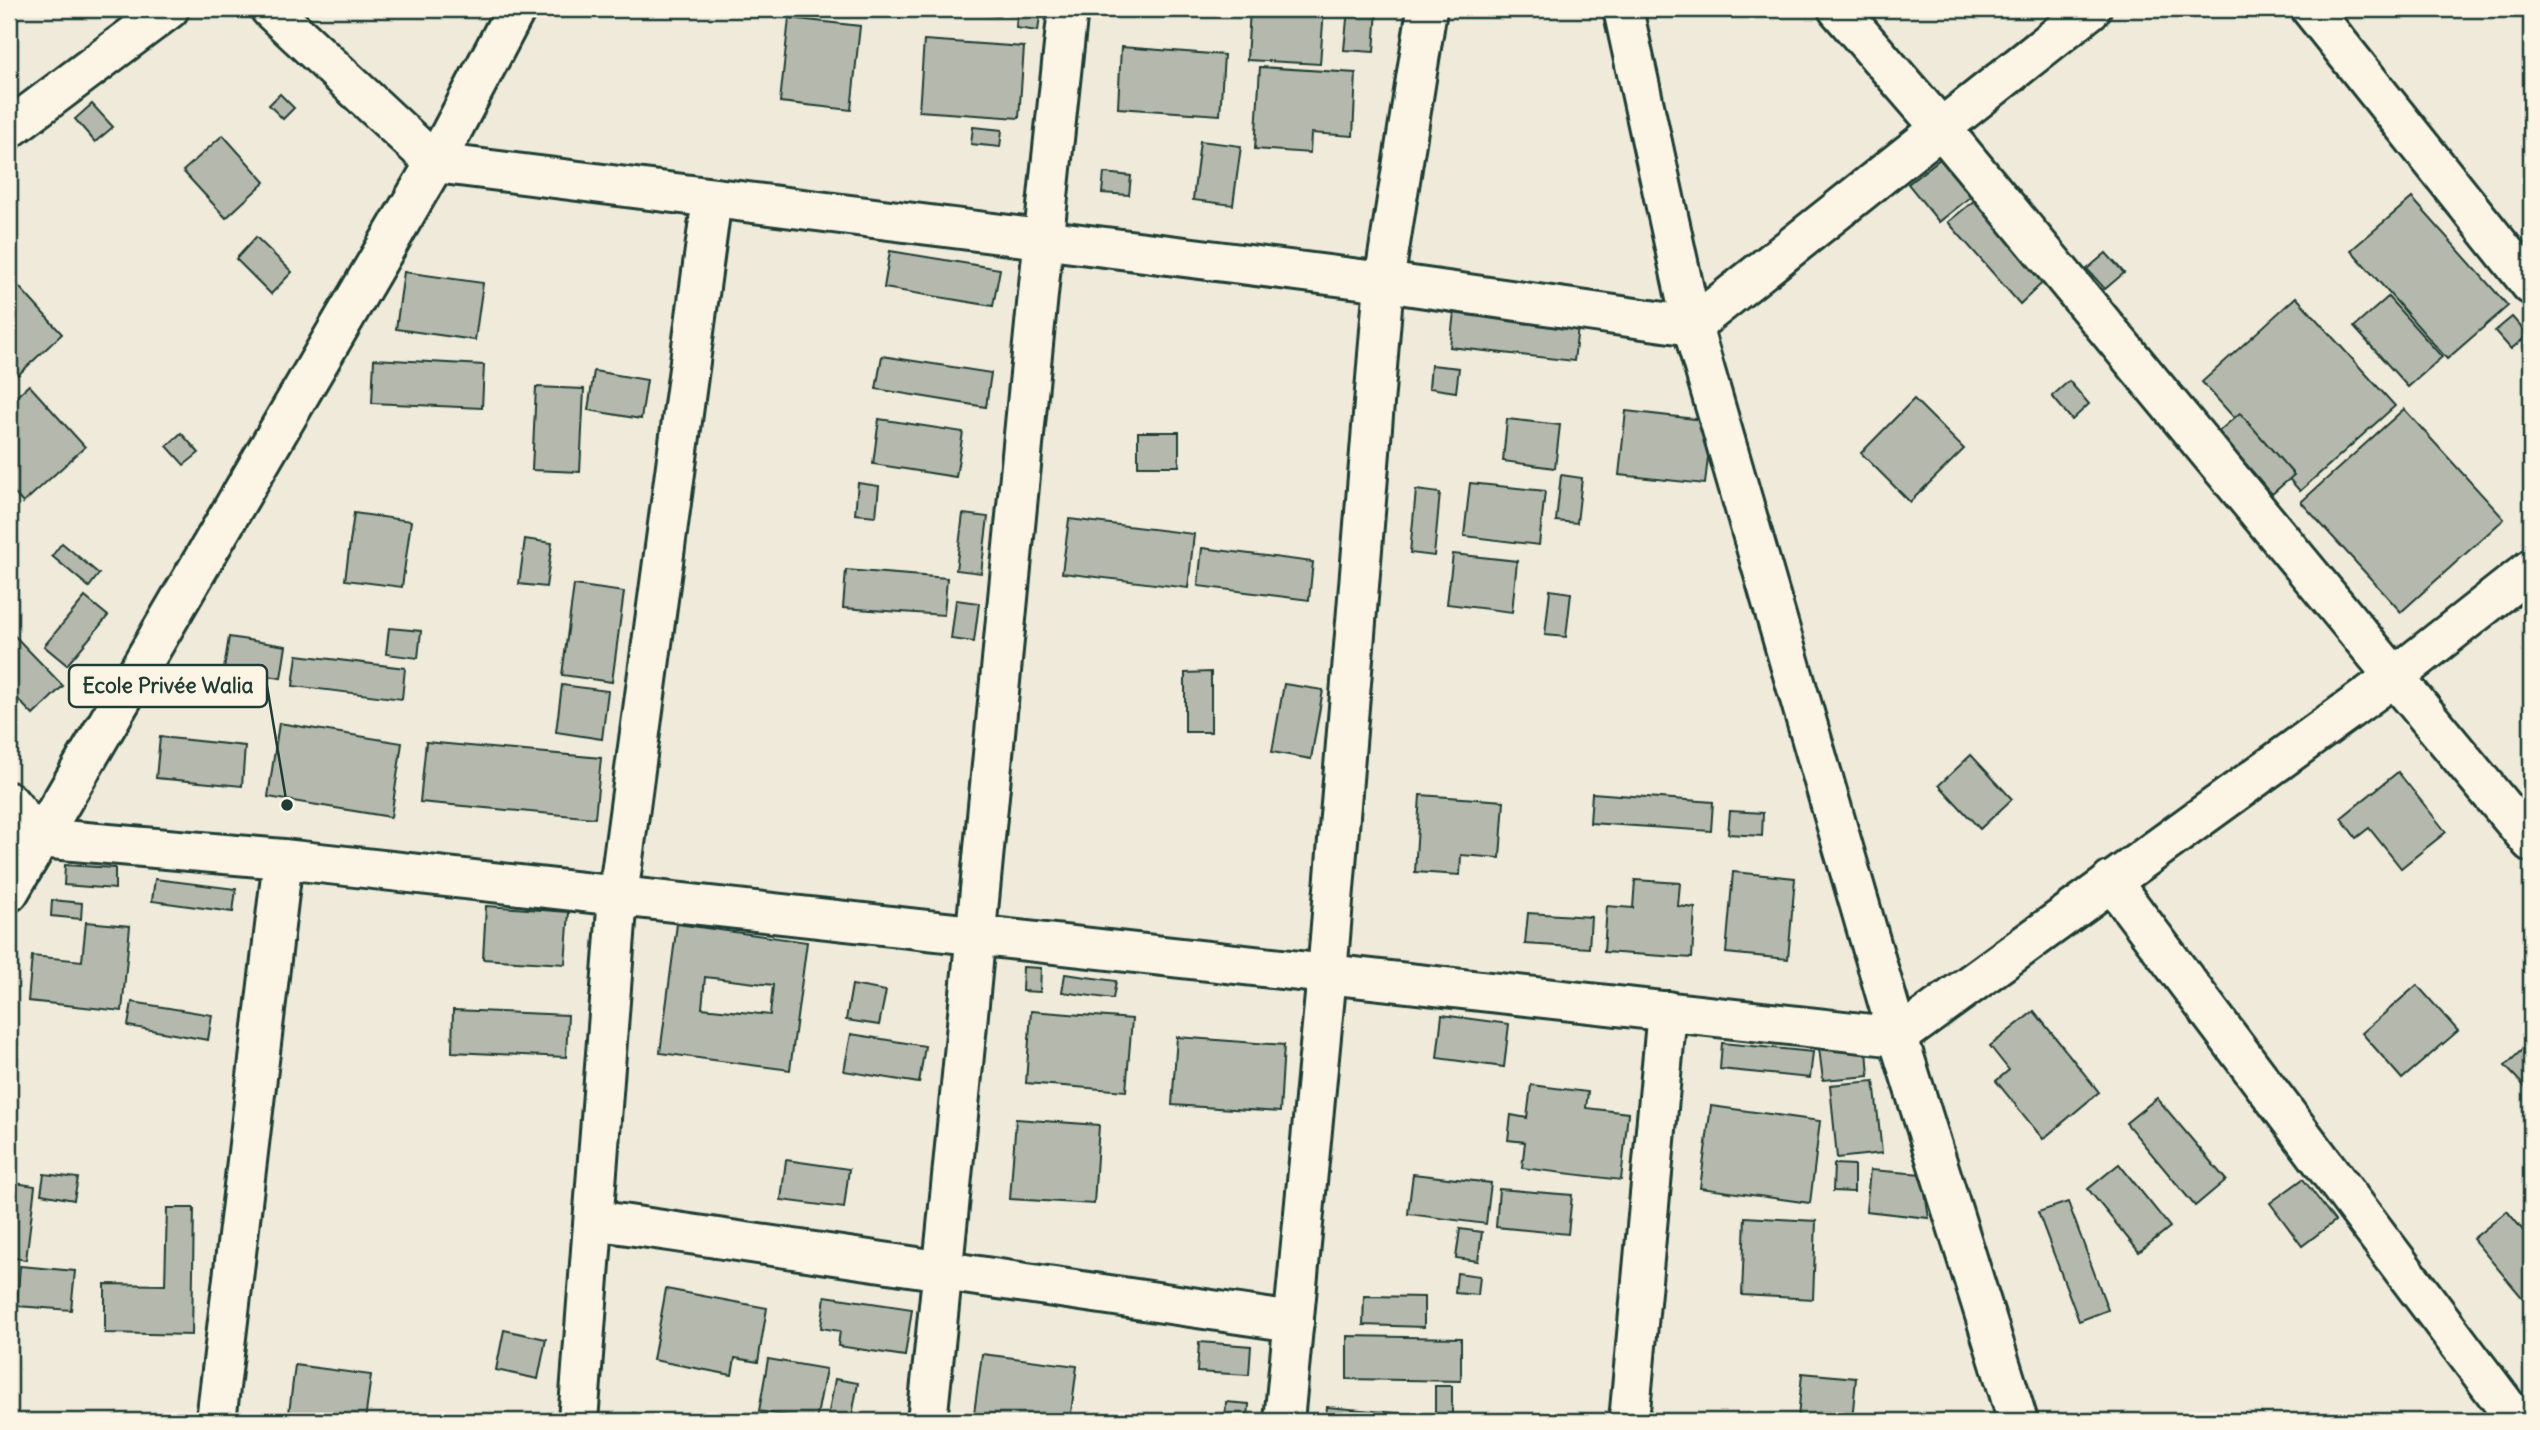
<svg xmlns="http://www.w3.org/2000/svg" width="2540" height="1430" viewBox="0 0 2540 1430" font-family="Delius,sans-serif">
<rect width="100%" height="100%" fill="#efeada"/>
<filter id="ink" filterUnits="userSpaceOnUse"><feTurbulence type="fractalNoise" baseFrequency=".0143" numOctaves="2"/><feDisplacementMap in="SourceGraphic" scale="14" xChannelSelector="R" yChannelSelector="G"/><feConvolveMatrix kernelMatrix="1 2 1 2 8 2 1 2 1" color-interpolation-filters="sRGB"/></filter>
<g filter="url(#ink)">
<g fill="#b5b9ad" stroke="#1f3d34" stroke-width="2" fill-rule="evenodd">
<path d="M936 9H1000L999 16Z"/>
<path d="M1250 9H1324L1320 64 1247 60Z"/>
<path d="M1348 9 1377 10 1374 52 1344 50Z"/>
<path d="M1017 14 1040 16 1038 31 1016 28Z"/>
<path d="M789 18 860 26 851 110 780 102Z"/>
<path d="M924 40 1024 47 1019 118 919 111Z"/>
<path d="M1121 47 1224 55 1220 115 1118 108Z"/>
<path d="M1260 67 1356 73 1353 136 1311 133 1310 153 1255 149Z"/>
<path d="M280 94 294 108 283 119 269 105Z"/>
<path d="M92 104 113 127 95 142 75 119Z"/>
<path d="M973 127 1002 130 1000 147 971 144Z"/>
<path d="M223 135 265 182 226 218 183 171Z"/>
<path d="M1200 141 1241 146 1233 205 1193 200Z"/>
<path d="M1949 152 1980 189 1939 222 1908 184Z"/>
<path d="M1104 173 1131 176 1129 195 1102 193Z"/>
<path d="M1986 191 2055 271 2020 304 1948 222Z"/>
<path d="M2412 198 2508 306 2447 359 2351 250Z"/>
<path d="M256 237 292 272 271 294 236 259Z"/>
<path d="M890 251 1000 269 993 306 884 288Z"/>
<path d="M2106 253 2124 273 2105 289 2087 269Z"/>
<path d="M404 272 483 283 475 340 396 329Z"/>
<path d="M11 278 62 334 18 375 9 365V281Z"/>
<path d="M2296 297 2395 406 2300 491 2202 382Z"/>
<path d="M2388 297 2442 357 2408 387 2354 327Z"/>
<path d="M1454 312 1578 327 1574 361 1450 347Z"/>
<path d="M2512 317 2528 335 2511 349 2495 331Z"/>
<path d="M882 356 991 373 986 407 876 389Z"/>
<path d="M374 359 484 365 482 408 372 403Z"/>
<path d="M1431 365 1459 368 1456 392 1429 388Z"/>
<path d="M594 371 647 380 641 419 588 410Z"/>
<path d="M2069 381 2089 404 2072 420 2052 396Z"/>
<path d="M29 385 85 447 23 503 9 487V403Z"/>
<path d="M536 387 584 389 580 472 532 470Z"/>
<path d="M1914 399 1964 449 1910 502 1861 453Z"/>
<path d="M2404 409 2504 519 2401 612 2301 502Z"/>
<path d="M1626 411 1712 421 1705 484 1619 475Z"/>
<path d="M2240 413 2294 475 2272 494 2218 432Z"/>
<path d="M879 419 963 432 956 477 873 464Z"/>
<path d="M1507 419 1560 425 1555 468 1503 461Z"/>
<rect x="1138" y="432" width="41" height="34"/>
<path d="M181 433 199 453 184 465 167 446Z"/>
<path d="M1561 475 1582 478 1577 523 1556 521Z"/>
<path d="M858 483 879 486 876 516 855 514Z"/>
<path d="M1470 483 1545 491 1539 545 1464 536Z"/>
<path d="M1416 490 1440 493 1434 556 1410 553Z"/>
<path d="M354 513 411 521 402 587 345 580Z"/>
<path d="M963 514 988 517 981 573 956 570Z"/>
<path d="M1069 519 1194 534 1188 588 1062 573Z"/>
<path d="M525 539 552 543 546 587 519 584Z"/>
<path d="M62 543 99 574 89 587 52 556Z"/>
<path d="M1202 548 1313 562 1309 600 1198 586Z"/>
<path d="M1453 554 1517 561 1512 612 1447 604Z"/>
<path d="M846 570 947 578 944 615 843 608Z"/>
<path d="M574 585 624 592 612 682 562 675Z"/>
<path d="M1550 590 1571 593 1566 637 1545 635Z"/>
<path d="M85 597 108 616 67 665 44 646Z"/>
<path d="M956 600 979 603 974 642 951 639Z"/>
<path d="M389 628 421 631 418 658 386 654Z"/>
<path d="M9 630 63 686 33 715 9 690Z"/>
<path d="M229 637 286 646 281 678 224 669Z"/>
<path d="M297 655 405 668 402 699 293 686Z"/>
<path d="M1211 672V732H1185V673Z"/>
<path d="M1284 684 1323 690 1311 759 1272 752Z"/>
<path d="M562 685 608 691 602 739 556 732Z"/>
<path d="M279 723 402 743 391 817 268 797Z"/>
<path d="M160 737 245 746 242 786 156 778Z"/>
<path d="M426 742 601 758 595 818 420 802Z"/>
<path d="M1971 755 2012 799 1980 829 1939 785Z"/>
<path d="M2398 772 2446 832 2401 868 2369 828 2356 838 2341 818Z"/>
<path d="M1592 793 1713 802 1711 831 1590 823Z"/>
<path d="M1420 795 1504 801 1500 858 1461 855 1460 875 1415 872Z"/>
<path d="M1730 811 1763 813 1762 836 1728 834Z"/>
<path d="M65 865 115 868V889L64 885Z"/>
<path d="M1733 872 1795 878 1788 959 1726 953Z"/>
<path d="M155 879 236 889 233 912 152 901Z"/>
<path d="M1635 880 1680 883 1678 906 1695 908 1692 958 1604 952 1607 906 1633 908Z"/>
<path d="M52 900 82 903 81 919 51 916Z"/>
<path d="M486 906 569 912 565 964 483 959Z"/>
<path d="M1528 913 1591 917 1589 948 1525 944Z"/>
<path d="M86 922 130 926 122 1011 28 1001 32 956 82 961Z"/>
<path d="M677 924 807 942 790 1070 660 1053ZM705 977 773 985 770 1015 702 1008Z"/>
<path d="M1023 967 1041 968 1040 992 1022 991Z"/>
<path d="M1065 974 1116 981 1113 999 1062 992Z"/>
<path d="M852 985 886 991 879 1025 846 1020Z"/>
<path d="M2417 985 2458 1031 2402 1079 2362 1033Z"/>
<path d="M132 1002 212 1015 208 1040 128 1026Z"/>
<path d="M453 1010 568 1015 566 1057 452 1052Z"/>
<path d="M1031 1011 1132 1019 1126 1091 1026 1083Z"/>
<path d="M2034 1011 2099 1092 2043 1139 1996 1081 2009 1070 1990 1046Z"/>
<path d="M1442 1015 1509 1024 1504 1067 1437 1058Z"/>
<path d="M851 1034 925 1046 919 1083 844 1071Z"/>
<path d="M1866 1036 1869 1076 1823 1080 1818 1040Z"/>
<path d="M1177 1037 1284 1045 1280 1112 1172 1105Z"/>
<path d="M2531 1041V1093L2505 1066Z"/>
<path d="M1722 1043 1813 1052 1810 1078 1720 1069Z"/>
<path d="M1874 1081 1882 1153 1837 1158 1830 1085Z"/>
<path d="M1531 1085 1588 1092 1586 1108 1628 1113 1621 1180 1522 1168 1525 1142 1508 1140 1511 1115 1527 1118Z"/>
<path d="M2157 1098 2226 1180 2195 1206 2126 1123Z"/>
<path d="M1711 1106 1820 1121 1810 1203 1700 1188Z"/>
<path d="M1016 1119 1099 1125 1094 1204 1010 1199Z"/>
<path d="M786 1160 849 1169 844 1208 781 1200Z"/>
<path d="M1834 1164 1854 1165V1192L1833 1191Z"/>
<path d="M2119 1164 2170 1227 2139 1252 2088 1189Z"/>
<path d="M1870 1170 1922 1174 1929 1218 1866 1211Z"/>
<path d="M44 1174 78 1178 74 1200 41 1194Z"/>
<path d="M1413 1174 1491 1183 1486 1224 1408 1214Z"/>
<path d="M2303 1179 2335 1221 2302 1246 2270 1203Z"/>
<path d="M15 1183 35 1186 26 1260 9 1257Z"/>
<path d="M1499 1189 1572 1195 1568 1234 1496 1227Z"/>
<path d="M2068 1202 2108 1310 2079 1321 2038 1212Z"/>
<path d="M167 1208H194L192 1335 105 1333V1284L165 1285Z"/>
<path d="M2507 1211 2531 1240V1308L2473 1239Z"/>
<path d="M1745 1217 1816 1221 1813 1299 1742 1295Z"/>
<path d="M1460 1229 1482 1232 1478 1261 1456 1258Z"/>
<path d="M20 1266 75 1271 71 1310 17 1306Z"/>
<path d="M1457 1273 1480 1276 1478 1295 1455 1293Z"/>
<path d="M666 1289 767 1308 758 1362 735 1358 732 1375 653 1360Z"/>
<path d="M825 1296 912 1309 905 1356 838 1346 840 1331 821 1328Z"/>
<path d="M1364 1296 1424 1297V1327L1363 1325Z"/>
<path d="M504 1330 546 1339 538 1379 496 1370Z"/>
<path d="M1347 1336 1461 1338V1381L1347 1379Z"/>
<path d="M1199 1342 1251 1346 1249 1375 1197 1372Z"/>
<path d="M982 1354 1077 1366 1070 1421H973Z"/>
<path d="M768 1359 826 1369 816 1421 759 1411Z"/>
<path d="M295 1365 371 1375 365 1421H288Z"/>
<path d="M1802 1373 1856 1378 1852 1421 1798 1419Z"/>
<path d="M835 1379 858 1383 851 1421 828 1417Z"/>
<rect x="1435" y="1386" width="17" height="35"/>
<path d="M1226 1402 1249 1404 1248 1421H1225Z"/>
<path d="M1327 1407 1428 1416V1421H1325Z"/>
<path d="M634 1413 679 1421H632Z"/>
</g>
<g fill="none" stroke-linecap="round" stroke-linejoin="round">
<defs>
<g id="minor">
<path d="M270 9 435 163 1384 282 1692 326 2091 9"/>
<path d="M1623 9 1692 326 1898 1037 2018 1421"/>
<path d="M1838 9 1941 128 2531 842"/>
<path d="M2311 9 2531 285"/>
<path d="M9 129 169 9"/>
<path d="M9 802 39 838 283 859 1898 1037 2394 677 2531 569"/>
<path d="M2111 881 2517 1421"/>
<path d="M9 892 435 163 516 9"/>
<path d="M594 1220 1294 1322"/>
<path d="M216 1421 283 859"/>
<path d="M578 1421 618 896 712 198"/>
<path d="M927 1421C977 951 1016 479 1068 9"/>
<path d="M1284 1421 1327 974 1384 282 1427 9"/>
<path d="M1629 1421 1667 1011"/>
</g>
</defs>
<use href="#minor" stroke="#1f3d34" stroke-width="44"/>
<use href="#minor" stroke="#fcf5e5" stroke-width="38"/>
</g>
</g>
<path fill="none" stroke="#1f3d34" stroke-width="2.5" d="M287 805L267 686"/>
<circle fill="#1f3d34" stroke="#fcf5e5" stroke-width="2.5" cx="287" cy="805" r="7"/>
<rect fill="#fcf5e5" stroke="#1f3d34" stroke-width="2.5" x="69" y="665" width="198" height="42" rx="7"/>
<g font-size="21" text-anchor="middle" font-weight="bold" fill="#1f3d34">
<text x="168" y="693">Ecole Privée Walia</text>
</g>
<rect width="2540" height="1430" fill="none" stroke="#fcf5e5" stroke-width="35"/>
<rect x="18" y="18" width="2505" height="1395" fill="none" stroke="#1f3d34" stroke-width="2.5" filter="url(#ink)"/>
</svg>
